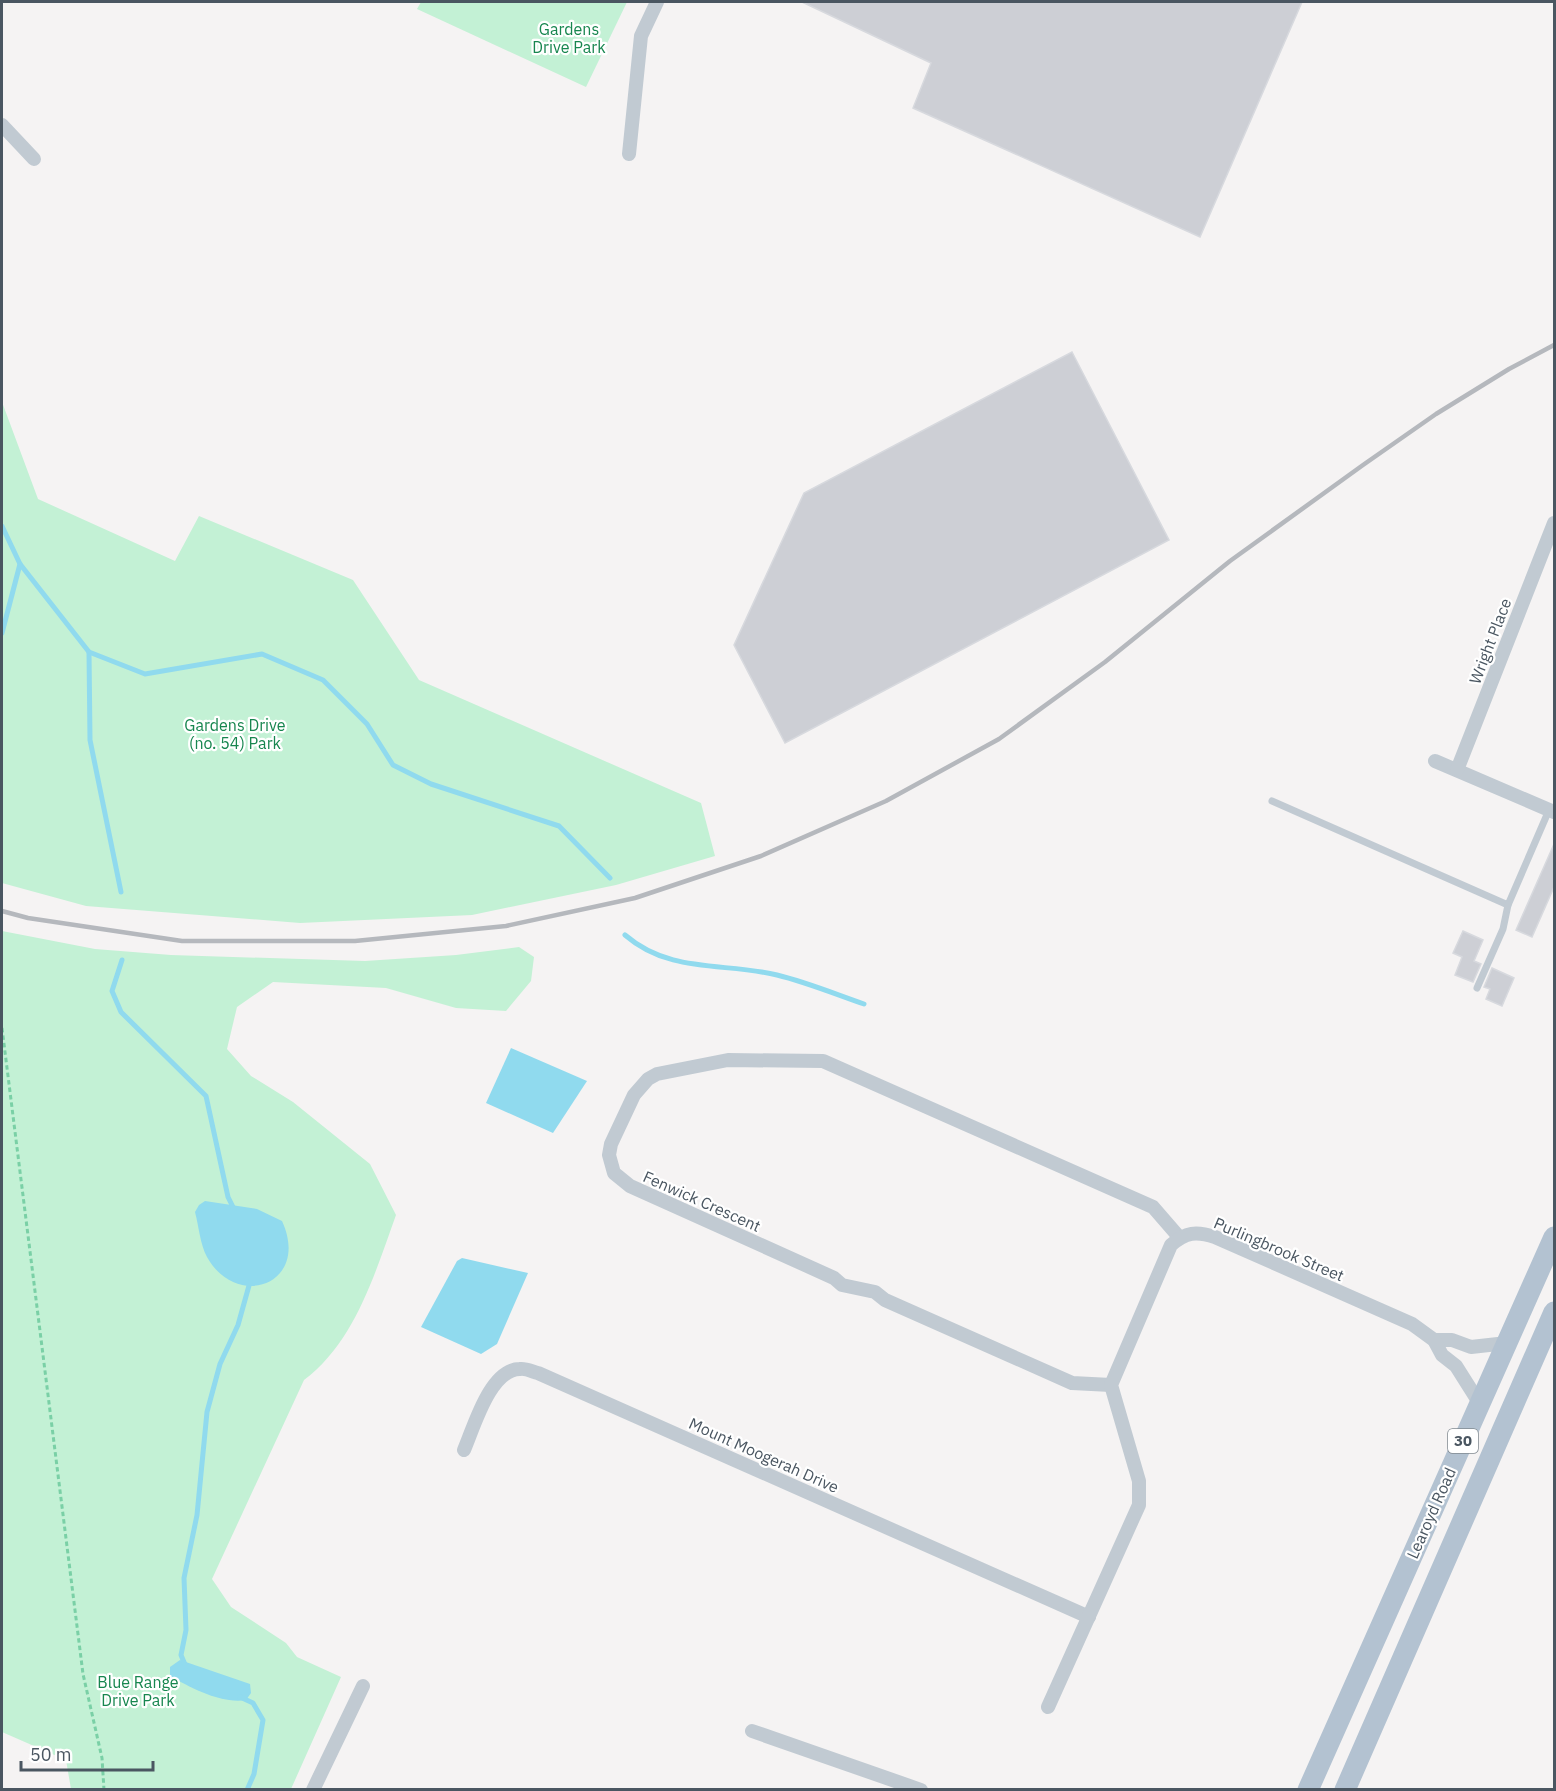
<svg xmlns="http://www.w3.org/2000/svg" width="1556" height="1791" viewBox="0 0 1556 1791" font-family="'IBM Plex Sans',sans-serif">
<rect width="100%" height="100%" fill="#f5f3f3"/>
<g fill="#c3f1d5">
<path d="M421 2H627L586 87 417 9Z"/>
<path d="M2 402 38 499 175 561 199 516 353 580 419 680 701 803 715 856 616 885 472 915 300 923 86 906 2 883Z"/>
<path d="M2 931 95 949 171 955 365 961 456 955 519 947 534 957 531 981 506 1011 456 1008 386 988 273 982 237 1007 227 1049 251 1076 293 1102 370 1164 396 1215C375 1273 355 1342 304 1380L212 1579 231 1607 286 1643 297 1657 341 1677 291 1789H71L66 1760 2 1732Z"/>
</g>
<g fill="#90daee">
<path d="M511 1048 587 1081 553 1133 486 1103Z"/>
<path d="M205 1201 257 1209 282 1221C311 1284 237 1311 207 1257 200 1244 199 1227 195 1212L199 1205Z"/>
<path d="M462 1258 528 1273 497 1344 481 1354 421 1327 457 1261Z"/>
<path d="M180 1660 250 1684 251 1693 246 1700C221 1704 191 1688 170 1676V1667Z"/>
</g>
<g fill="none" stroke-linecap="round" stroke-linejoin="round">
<g stroke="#90daee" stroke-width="5">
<path d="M2 526 20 564 89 652 90 740 121 892"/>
<path d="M2 633 20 564"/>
<path d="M89 652 145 674 262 654 323 680 367 724 393 765 431 784 559 826 610 878"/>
<path d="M625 935C670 974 724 962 777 975 806 982 835 994 864 1004"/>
<path d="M122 960 112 991 121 1012 206 1096 228 1197 234 1209"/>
<path d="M186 1667 181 1655 186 1630 184 1578 197 1515 207 1412 220 1364 238 1325 250 1282"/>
<path d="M240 1697 253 1703 263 1720 254 1774 247 1790"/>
</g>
</g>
<g fill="#cdcfd5" stroke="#d7d9de" stroke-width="1.5">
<path d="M802 2H1302L1200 237 913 108 931 63Z"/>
<path d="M1072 352 1169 540 785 743 734 645 804 493Z"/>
<path d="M1554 844V887L1532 937 1516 930Z"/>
<path d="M1463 931 1483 940 1474 961 1481 964 1473 982 1455 975 1462 957 1453 953Z"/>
<path d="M1492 968 1514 978 1502 1006 1486 999 1490 989 1484 987Z"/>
</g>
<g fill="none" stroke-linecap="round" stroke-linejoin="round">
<path stroke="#7ad0a6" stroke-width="3" stroke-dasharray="4.5 3" stroke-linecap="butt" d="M2 1028 83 1674 102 1758 104 1790"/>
<g stroke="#c1cad2" stroke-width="7">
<path d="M1272 801 1508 905 1549 810"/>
<path d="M1477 988 1503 929 1508 905"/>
</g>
<g stroke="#c1cad2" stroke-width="14">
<path d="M2 125 34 159"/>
<path d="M629 154 641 36 657 2"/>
<path d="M1435 761 1554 812"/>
<path d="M1457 770 1554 523"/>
<path d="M1434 1340H1452L1471 1347 1507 1343"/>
<path d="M1111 1385 1072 1383 885 1300 875 1292 842 1285 834 1278 630 1186 614 1173 609 1155 611 1144 634 1095 648 1079 657 1074 728 1060 823 1061 1153 1207 1179 1237"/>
<path d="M464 1450C474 1427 490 1369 520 1369 526 1368 533 1372 538 1373L1089 1617"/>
<path d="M1048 1707 1139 1505V1481L1111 1385 1171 1245C1186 1232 1196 1231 1215 1237L1412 1324 1434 1340 1442 1355 1456 1366 1480 1404"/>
<path d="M752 1731 921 1790"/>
<path d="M313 1790 363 1686"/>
</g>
<g stroke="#b3c2d1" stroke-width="21">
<path d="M1308 1790 1554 1237"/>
<path d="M1345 1790 1554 1312"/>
</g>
<path stroke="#b5b8bd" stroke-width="4.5" d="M2 911 28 918 182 941H355L506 926 635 898 761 856 886 801 999 739 1105 662 1230 561 1363 465 1436 414 1509 369 1554 345"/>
</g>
<g text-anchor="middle" stroke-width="4.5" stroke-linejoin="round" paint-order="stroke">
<rect fill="#fff" stroke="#808990" stroke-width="1.5" x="1448" y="1429" width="30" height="24" rx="4.5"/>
<g font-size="15" font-weight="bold" fill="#4a5661">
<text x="1463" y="1446">30</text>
</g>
<g font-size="16" fill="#17864f" stroke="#fff">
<text x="569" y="35">Gardens<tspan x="569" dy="18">Drive Park</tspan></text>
<text x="235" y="731">Gardens Drive<tspan x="235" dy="18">(no. 54) Park</tspan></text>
<text x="138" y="1688">Blue Range<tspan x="138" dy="18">Drive Park</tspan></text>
</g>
<g font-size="16" fill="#4a5661" stroke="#fff">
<text transform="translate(1490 641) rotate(-69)" y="6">Wright Place</text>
<text transform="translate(702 1201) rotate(24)" y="6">Fenwick Crescent</text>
<text transform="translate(1279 1249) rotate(23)" y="6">Purlingbrook Street</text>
<text transform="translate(764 1455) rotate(24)" y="6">Mount Moogerah Drive</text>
<text transform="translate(1431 1513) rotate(-66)" y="6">Learoyd Road</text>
</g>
</g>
<rect width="1556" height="1791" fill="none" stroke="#4a5661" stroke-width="6"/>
<path d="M21 1761v9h132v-9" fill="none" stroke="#4a5661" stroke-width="3"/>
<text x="30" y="1761" font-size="18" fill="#4a5661" stroke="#ffffff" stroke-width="4.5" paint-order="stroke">50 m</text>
</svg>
